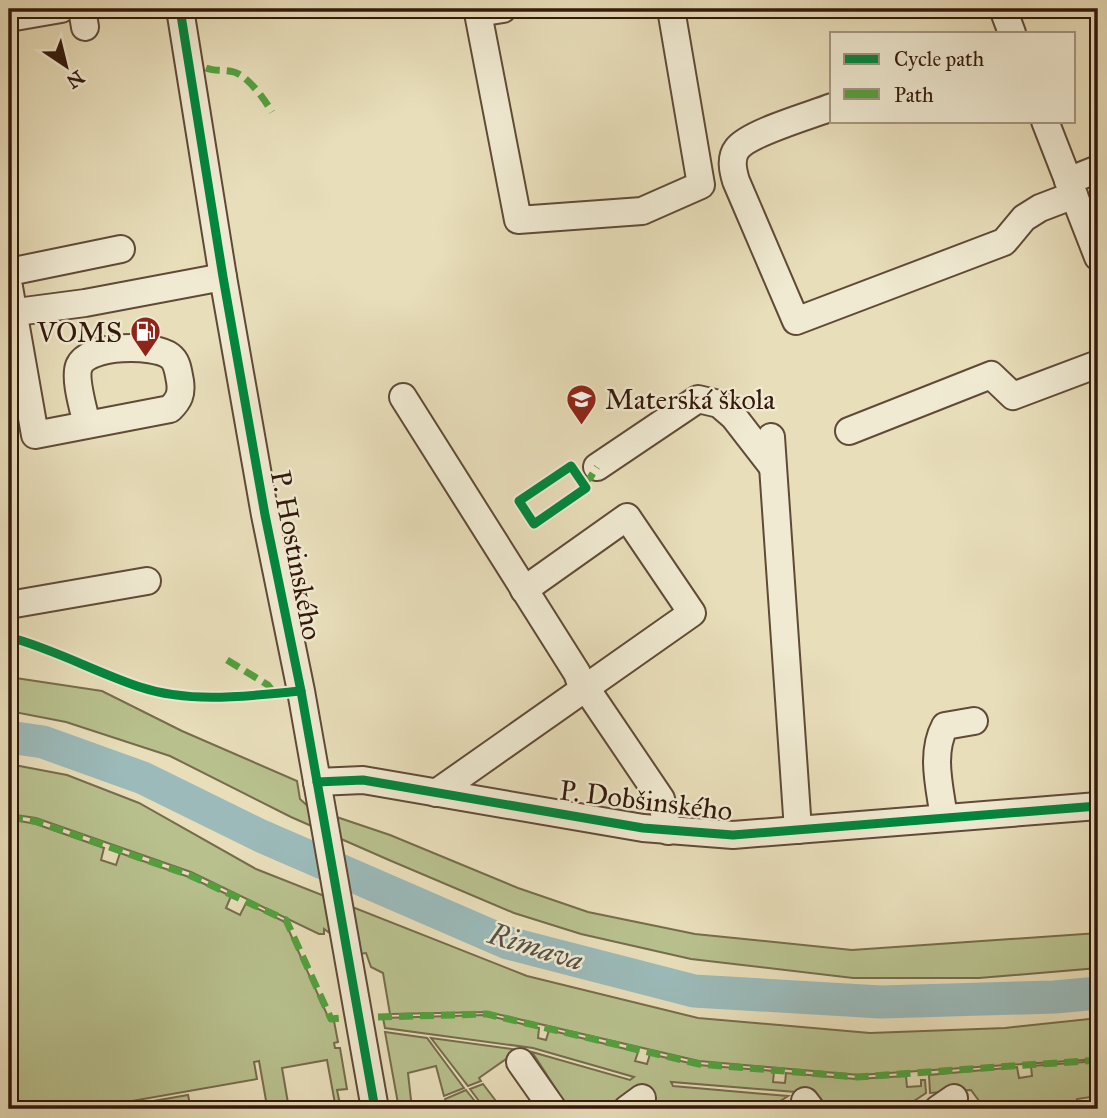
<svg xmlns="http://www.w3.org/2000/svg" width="1107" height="1118" viewBox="0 0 1107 1118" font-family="'IM FELL Great Primer',serif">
<rect width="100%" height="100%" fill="#e8deba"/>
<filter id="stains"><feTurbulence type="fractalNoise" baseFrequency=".00286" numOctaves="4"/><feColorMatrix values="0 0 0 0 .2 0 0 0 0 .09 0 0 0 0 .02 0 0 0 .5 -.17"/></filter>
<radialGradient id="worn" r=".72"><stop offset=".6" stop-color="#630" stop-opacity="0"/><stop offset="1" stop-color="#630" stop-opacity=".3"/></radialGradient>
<g fill="#b8c18e" stroke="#766c4c" stroke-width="2">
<path d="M9 677 102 691 182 731 297 781 300 799 310 808 390 835 518 888 588 912 695 934 852 950 1098 933V968L979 978H853L691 959 581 934 514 913 389 860 291 817 170 756 66 722 9 711Z"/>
<path d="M9 764 67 775 139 803 256 869 527 976 698 1018 870 1033 1005 1028 1098 1018V1059L859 1075 699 1061 488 1012 390 1014 383 973 371 967 366 953 359 954 324 929V934H319L191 872 36 818 9 814Z"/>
<path d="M9 819 36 824 104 848 101 860 116 865 120 853 189 877 231 896 226 908 240 915 246 903 285 922 330 1021H334L338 1042 334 1043 335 1048H340L347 1089 337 1090 341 1109H336L327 1060 282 1068 288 1103 267 1106 259 1061 254 1062 257 1079 126 1102 127 1109H9Z"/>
<path d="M486 1015 539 1028 538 1038 546 1040 549 1030 638 1052 635 1061 647 1064 650 1054 698 1065 774 1071 773 1082 785 1083 786 1073 856 1079 906 1076 907 1087 921 1086V1080H925L926 1093 902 1109H820L808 1093 671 1082 673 1086 788 1096 768 1109H652L649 1106 615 1109H569L532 1052 630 1080 634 1077 533 1048 385 1028 383 1018Z"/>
<path d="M385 1032 427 1038 464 1088 444 1096 436 1066 408 1073 412 1109H399Z"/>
<path d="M431 1038 519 1050 479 1078 481 1081 468 1086Z"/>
<path d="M1098 1061V1096L1077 1099 1079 1109H985L971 1090 930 1093 929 1075 1017 1067 1019 1078 1032 1076 1031 1066Z"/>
<path d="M483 1084 502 1109H485L470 1089Z"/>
<path d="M466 1090 481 1109H447L445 1099Z"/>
<path d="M188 1095 191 1109H131L130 1105Z"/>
</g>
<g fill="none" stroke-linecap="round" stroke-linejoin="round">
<path stroke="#9bbab9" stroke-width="33" d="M9 737 43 742 143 778 261 836 508 943 694 991 881 1002 1055 997 1098 993"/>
<defs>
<g id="minor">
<path d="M82 9 85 27"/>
<path d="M180 9 223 277 265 515 301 691 375 1109"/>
<path d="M503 9 478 13 518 220 642 211 701 185 671 9"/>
<path d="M1003 9 1012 33"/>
<path d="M9 18 61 9"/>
<path d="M832 107C812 115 748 133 737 149 730 158 733 171 736 181L796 321 1004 242 1024 218 1040 208 1074 195"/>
<path d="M1045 121 1098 257"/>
<path d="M1068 181 1098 169"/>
<path d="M9 272 121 249"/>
<path d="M9 287 35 435 170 409C179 400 182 394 180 381 178 372 178 362 170 356 154 344 88 344 79 366 74 379 84 411 87 425"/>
<path d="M9 313 85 303 223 277"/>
<path d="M403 397 577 673 583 690"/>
<path d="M849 431 991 375 1013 396 1098 364"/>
<path d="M771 437 798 830"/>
<path d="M597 467 698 399 719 404 734 417 772 466"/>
<path d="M9 605 147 581"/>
<path d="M592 697 661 799 668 831"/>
<path d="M317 782 363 780 643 828 733 835 1098 806"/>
<path d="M436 793 692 613 627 517 524 590"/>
<path d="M944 818C940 788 930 754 945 726L974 721"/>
<path d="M520 1062 553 1109"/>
<path d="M805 1101 811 1109"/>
<path d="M627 1109 642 1098"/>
<path d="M938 1109 954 1098"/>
</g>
</defs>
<use href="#minor" stroke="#604a37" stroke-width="30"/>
<use href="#minor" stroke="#f0ead2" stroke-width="26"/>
<g stroke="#52a13e" stroke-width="7" stroke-dasharray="14 7" stroke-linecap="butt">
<path d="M206 68C216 72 224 69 234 72 248 76 265 100 272 112"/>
<path d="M583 483 590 478 597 467"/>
<path d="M227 660 268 685 274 693"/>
<path d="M9 817 35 821 189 875 286 920 331 1019 342 1018"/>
<path d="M378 1017 487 1014 699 1064 857 1077 1098 1060"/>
</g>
<defs>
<g id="cycleway">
<path d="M180 9 223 277 265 515 301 691 375 1109"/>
<path d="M571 466 586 488 534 524 519 501Z"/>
<path d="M9 637C54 649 95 672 140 687 191 704 248 696 301 691"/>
<path d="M317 782 363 780 643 828 733 835 1098 806"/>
</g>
</defs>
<use href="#cycleway" stroke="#f0ead2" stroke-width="13"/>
<use href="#cycleway" stroke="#00873e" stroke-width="9"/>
</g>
<defs>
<symbol id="fuel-pin" viewBox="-11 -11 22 30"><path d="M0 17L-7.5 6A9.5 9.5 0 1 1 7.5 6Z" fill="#8f2418" stroke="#f0ead2"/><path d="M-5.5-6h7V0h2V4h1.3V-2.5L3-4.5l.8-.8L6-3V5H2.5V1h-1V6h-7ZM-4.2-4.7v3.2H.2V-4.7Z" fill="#fff"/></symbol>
<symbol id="school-pin" viewBox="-11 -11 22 30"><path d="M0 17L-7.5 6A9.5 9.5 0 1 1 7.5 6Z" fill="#8f2418" stroke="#f0ead2"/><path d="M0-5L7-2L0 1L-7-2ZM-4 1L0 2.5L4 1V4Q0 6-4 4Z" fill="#fff"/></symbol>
</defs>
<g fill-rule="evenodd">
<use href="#fuel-pin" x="128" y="314" width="35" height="47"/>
<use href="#school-pin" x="564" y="382" width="35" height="47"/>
</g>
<g text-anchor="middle" stroke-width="5" stroke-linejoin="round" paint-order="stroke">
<g font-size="28" fill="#33180b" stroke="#f0ead2" text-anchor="end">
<text x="122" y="342">VOMS</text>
<text x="605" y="409" text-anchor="start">Materská škola</text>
</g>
<g font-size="28" fill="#33180b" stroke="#f0ead2">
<text transform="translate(297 555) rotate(79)" y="10">P. Hostinského</text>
<text transform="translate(646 800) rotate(7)" y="10">P. Dobšinského</text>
</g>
<g font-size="30" font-style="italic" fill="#575148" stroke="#f0ead2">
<text transform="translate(536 947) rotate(17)" y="10">Rimava</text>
</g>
</g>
<rect width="1107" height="1118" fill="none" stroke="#e8deba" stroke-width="35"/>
<rect x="10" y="10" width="1086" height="1097" fill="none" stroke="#33180b" stroke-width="3.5"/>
<rect x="18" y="18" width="1072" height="1083" fill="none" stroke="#33180b" stroke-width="2"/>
<rect x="830" y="32" width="245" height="91" fill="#f0ead2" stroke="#a49682" stroke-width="2"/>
<rect x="844" y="54" width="35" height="10" fill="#00873e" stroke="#a49682" stroke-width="2"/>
<text x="894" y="66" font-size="21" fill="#33180b">Cycle path</text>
<rect x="844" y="89" width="35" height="10" fill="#52a13e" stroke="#a49682" stroke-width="2"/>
<text x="894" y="102" font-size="21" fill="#33180b">Path</text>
<g transform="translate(66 66) rotate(145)" stroke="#f0ead2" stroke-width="5" paint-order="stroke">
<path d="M0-5L12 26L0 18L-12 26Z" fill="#33180b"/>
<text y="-10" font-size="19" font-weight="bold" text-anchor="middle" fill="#33180b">N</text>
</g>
<rect width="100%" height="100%" filter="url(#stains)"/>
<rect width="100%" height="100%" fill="url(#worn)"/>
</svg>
